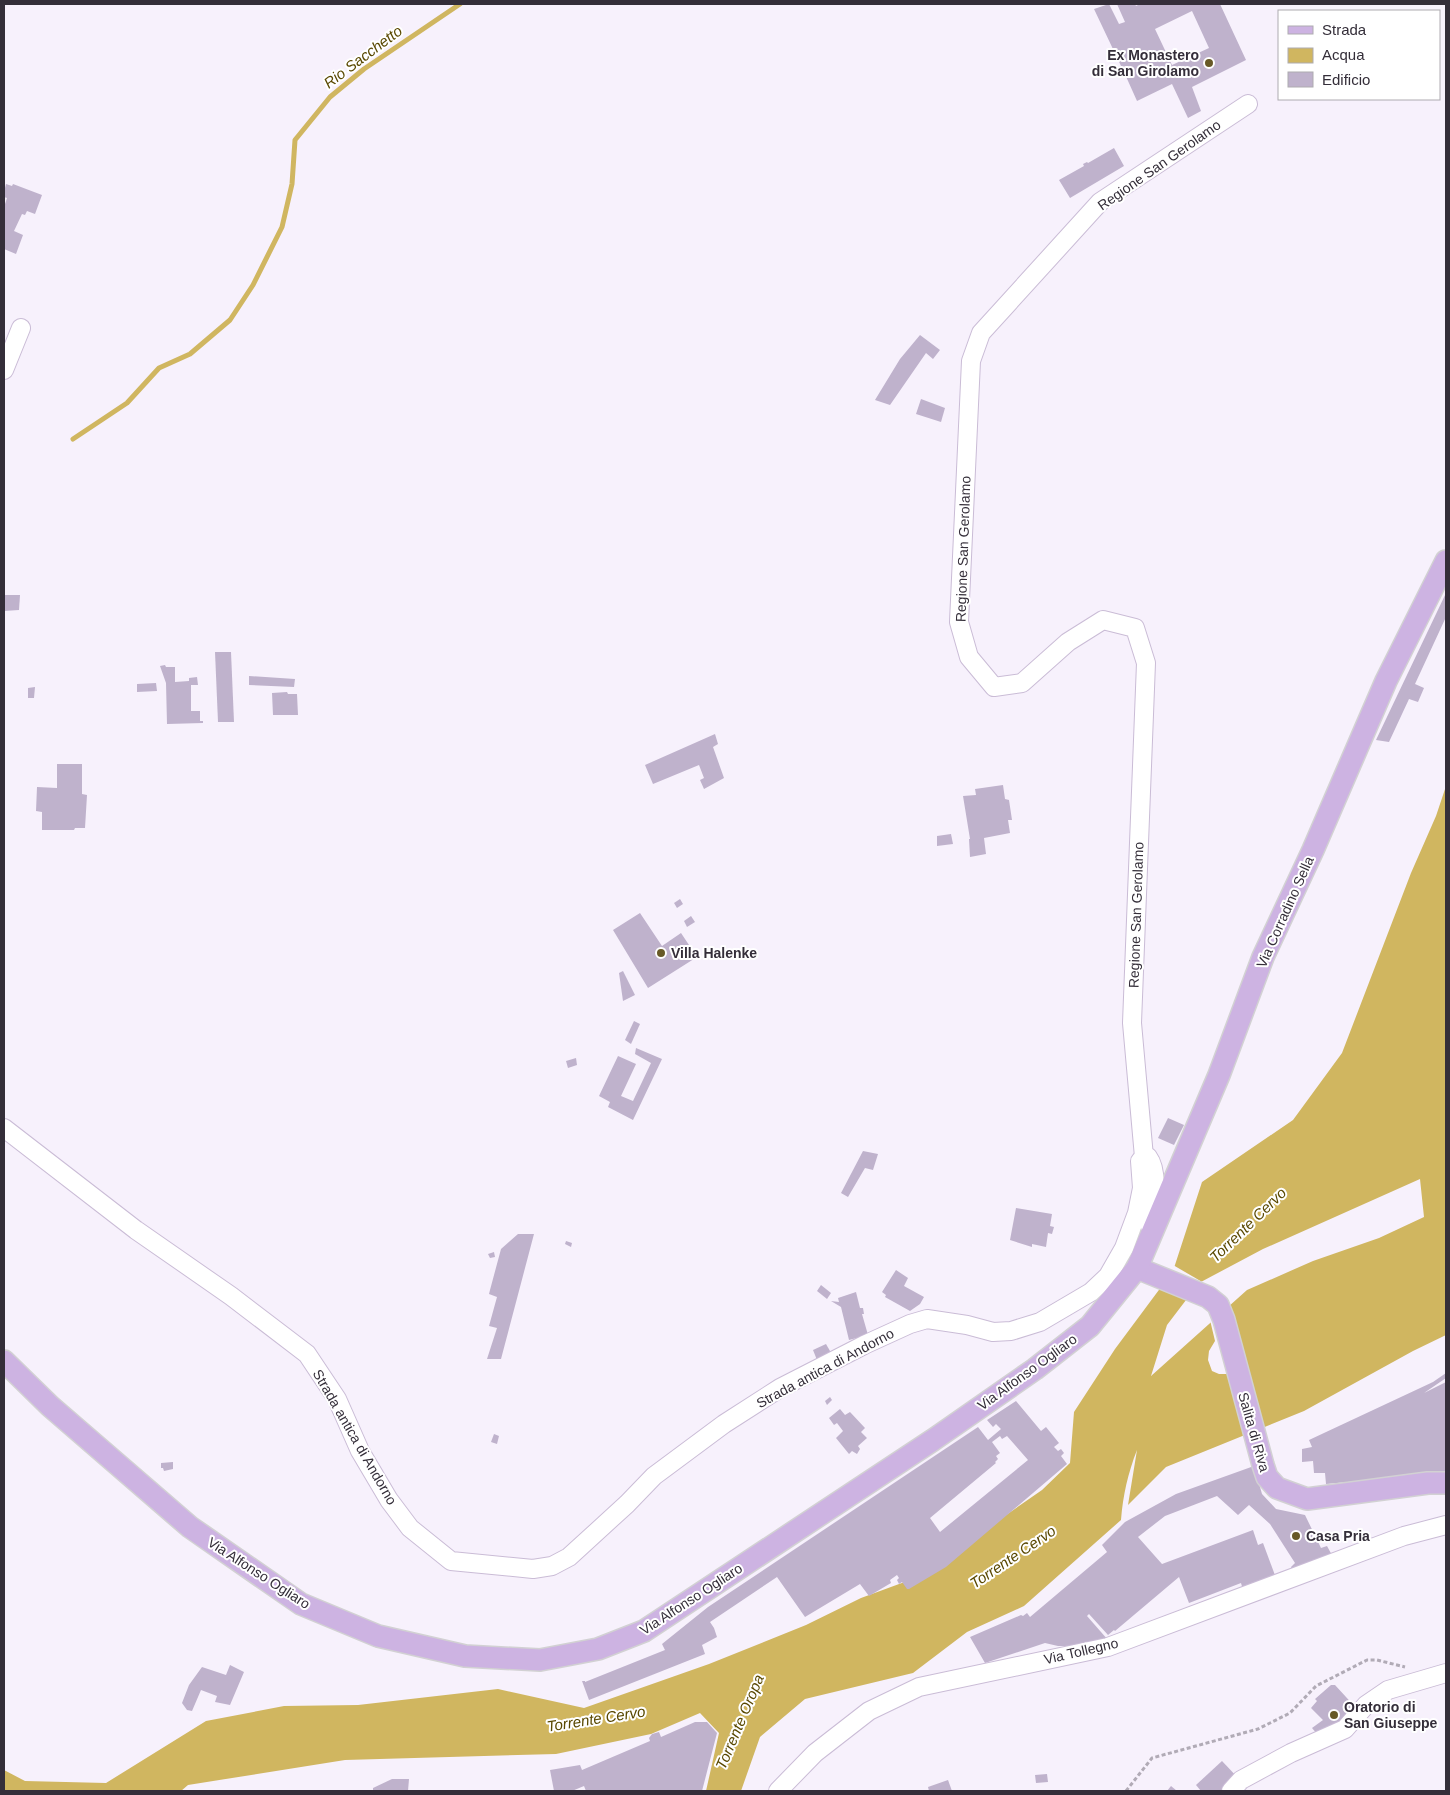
<svg xmlns="http://www.w3.org/2000/svg" width="1450" height="1795" viewBox="0 0 1450 1795" font-family="Helvetica,sans-serif">
<rect width="100%" height="100%" fill="#f7f1fc"/>
<path fill="#d0b660" fill-rule="evenodd" d="M1446 786V1335L1413 1351 1304 1411 1166 1467 1128 1505 1137 1450C1128 1473 1123 1495 1121 1520L1024 1606 967 1632 913 1673 805 1699 760 1737 741 1791H706L719 1733 700 1713 651 1734 556 1754 345 1760 188 1785 181 1791H4V1770L25 1781 106 1783 206 1721 284 1706 358 1705 498 1689 584 1708 709 1664 806 1625 861 1598 929 1573 996 1522 1042 1490 1070 1463 1074 1412 1115 1349 1173 1271 1202 1182 1293 1120 1342 1053 1411 873 1436 816ZM1420 1179 1424 1217 1379 1238 1313 1261 1247 1290 1151 1376 1167 1325 1199 1283 1263 1249Z"/>
<g fill="#f7f1fc">
<path d="M1173 1265 1204 1283 1200 1285 1164 1280Z"/>
<path d="M1230 1303 1264 1430 1245 1437 1227 1374H1219L1212 1371 1208 1360 1209 1351 1215 1341 1210 1320Z"/>
</g>
<g fill="none" stroke-linecap="round" stroke-linejoin="round">
<path stroke="#d0b660" stroke-width="5" d="M73 439 127 403 159 368 190 354 230 320 253 285 282 227 292 184 295 140 330 97 364 69 460 4"/>
</g>
<g fill="#bfb2cc" fill-rule="evenodd">
<path d="M1109 4 1119 24 1125 22 1117 4H1135L1136 6 1140 4H1220L1246 60 1192 87 1201 111 1188 118 1172 84 1137 101 1124 72 1120 74 1118 67 1121 66 1094 9ZM1192 11 1209 48 1172 65 1155 29Z"/>
<path d="M1114 148 1124 166 1070 198 1059 180 1084 166 1083 164 1087 162 1088 163Z"/>
<path d="M6 184 12 186 13 184 42 195 35 214 27 211 25 215 22 214 14 231 23 235 16 254 4 249V224L5 218 4 217V207L7 198 4 197V192Z"/>
<path d="M920 335 940 350 933 359 926 353 890 405 875 400 900 359Z"/>
<path d="M921 399 945 408 941 422 916 414Z"/>
<path d="M1446 593V617L1415 684 1424 688 1418 702 1409 699 1389 742 1376 740Z"/>
<path d="M4 595H20L19 610 4 611Z"/>
<path d="M215 652H231L234 722H218Z"/>
<path d="M165 665 166 667H175V682L189 681V678L197 677 198 685H191V711H200V721H203V723L167 724 166 683 160 666Z"/>
<path d="M249 676 295 679 294 687 249 685Z"/>
<path d="M156 683 157 691 137 692V684Z"/>
<path d="M35 687 34 698H28V688Z"/>
<path d="M287 692 288 694H297L298 715H273L272 693Z"/>
<path d="M715 734 718 744 713 747 724 778 704 789 700 780 704 778 699 765 653 784 645 765Z"/>
<path d="M57 764H82V794L87 795 85 828H75L74 830H42V812L36 811 37 787 57 788Z"/>
<path d="M1003 785 1005 799 1009 800 1012 820H1008L1010 833 984 838 986 854 970 857 969 839H970L963 796 976 795 975 789Z"/>
<path d="M951 834 953 844 937 846V836Z"/>
<path d="M680 899 683 904 677 908 674 903Z"/>
<path d="M640 913 662 946 681 933 697 957 648 988 613 930Z"/>
<path d="M691 916 695 922 687 927 684 921Z"/>
<path d="M623 971 635 995 623 1001 619 973Z"/>
<path d="M634 1021 640 1024 631 1044 625 1040Z"/>
<path d="M636 1048 662 1059 633 1120 608 1107 610 1102 599 1096 618 1056 636 1064 621 1096 633 1101 651 1063 635 1054Z"/>
<path d="M576 1058 577 1065 568 1068 566 1061Z"/>
<path d="M1168 1118 1184 1125 1174 1145 1158 1138Z"/>
<path d="M863 1151 878 1154 873 1170 865 1168 848 1197 841 1193Z"/>
<path d="M1016 1208 1052 1214 1050 1226 1054 1227 1052 1234 1048 1233 1046 1247 1032 1244V1247L1010 1240Z"/>
<path d="M518 1234H534L501 1359H487L497 1328 489 1326 497 1297 489 1294 490 1290 501 1249Z"/>
<path d="M566 1241 572 1243 571 1247 565 1244Z"/>
<path d="M494 1252 495 1257 490 1258 488 1254Z"/>
<path d="M896 1270 908 1278 904 1286 924 1297 920 1304 910 1311 885 1297 886 1295 882 1292Z"/>
<path d="M821 1285 831 1293 827 1299 817 1291Z"/>
<path d="M856 1292 860 1308H863L864 1314H862L868 1335 849 1340 841 1307 831 1301 839 1302 838 1298Z"/>
<path d="M826 1344 834 1358 819 1365 813 1350Z"/>
<path d="M1446 1373V1378L1424 1393 1446 1382V1473L1326 1484 1325 1473H1314L1313 1461 1302 1462V1449L1312 1447 1309 1440 1433 1382Z"/>
<path d="M830 1397 832 1400 827 1405 825 1401Z"/>
<path d="M1016 1401 1041 1431 1046 1427 1059 1443 1054 1447 1058 1451 1061 1449 1064 1453 1061 1456 1067 1464 946 1567 909 1589H907L902 1582 899 1584 897 1580 899 1578 897 1575 890 1580 891 1583 869 1596 860 1584 805 1617 777 1577 710 1622 714 1628 717 1637 702 1645 705 1654 589 1700 582 1681H585V1682L665 1650 662 1644 708 1607 978 1427 988 1440 1001 1429 996 1424 993 1427 987 1420ZM1000 1436 1002 1439 1007 1436 1028 1460 940 1532 930 1518 996 1463 995 1462 998 1459 996 1456 1000 1453 992 1442Z"/>
<path d="M840 1409 845 1415 850 1412 865 1428 861 1432 867 1438 858 1446 860 1449 857 1454 852 1451 849 1454 836 1438 843 1431 837 1423 834 1425 829 1418Z"/>
<path d="M494 1434 499 1436 497 1444 491 1442Z"/>
<path d="M173 1462V1469L164 1471 163 1468H161V1463Z"/>
<path d="M1254 1466 1262 1494 1276 1509 1305 1515 1321 1548 1327 1546 1333 1557 1292 1570 1291 1567 1295 1563 1270 1524 1249 1505 1238 1515 1217 1496 1165 1516 1138 1537 1162 1564 1253 1530 1258 1545 1263 1543 1276 1578 1243 1590 1241 1583 1189 1603 1179 1577 1115 1631 1114 1630 1108 1635 1089 1614 1087 1616 1108 1640 1089 1645 1070 1646H1058L1045 1643 985 1663 970 1637 1021 1615 1023 1616 1027 1613 1030 1617 1107 1552 1102 1545 1125 1522 1176 1494Z"/>
<path d="M230 1665 244 1672 230 1705 215 1702 217 1696 201 1690 192 1711 187 1710 182 1703 189 1685 202 1667 226 1675Z"/>
<path d="M1331 1685H1335L1357 1709 1342 1724 1318 1735 1312 1728 1323 1720 1311 1708 1317 1701 1315 1699Z"/>
<path d="M695 1722H707L717 1733 702 1791H586L584 1786 572 1791H554L550 1770 580 1765 582 1770 650 1741 649 1738 652 1734 659 1732 661 1737Z"/>
<path d="M1222 1761 1239 1779 1224 1791H1201L1196 1785Z"/>
<path d="M1047 1774 1048 1782 1036 1783 1035 1775Z"/>
<path d="M392 1779H409L408 1791H373V1788Z"/>
<path d="M948 1780 952 1791H929L928 1787Z"/>
<path d="M1171 1786 1177 1791H1167Z"/>
</g>
<g fill="none" stroke-linecap="round" stroke-linejoin="round">
<defs>
<g id="minor">
<path d="M4 370 21 328"/>
<path d="M4 1128 136 1230 231 1296 307 1354 337 1399 360 1451 389 1500 410 1528 451 1561 533 1569 552 1566 569 1557 627 1504 654 1476 724 1424 780 1388 864 1345 910 1324 927 1319 967 1325 993 1332 1011 1331 1040 1322 1091 1292 1108 1276 1124 1248 1137 1213 1142 1188 1140 1161 1144 1157H1148C1160 1173 1153 1207 1150 1226"/>
<path d="M1144 1157 1132 1023 1146 663 1135 628 1103 620 1068 642 1022 683 994 687 969 657 959 622 971 361 981 333 1100 202 1248 104"/>
<path d="M778 1791 815 1753 869 1711 919 1687 1108 1647 1404 1536 1446 1525"/>
<path d="M1231 1791 1241 1780 1291 1753 1345 1729 1366 1705 1388 1690 1446 1673"/>
</g>
<g id="major">
<path d="M1137 1268 1208 1297 1218 1305 1224 1320 1263 1465 1267 1477 1277 1488 1307 1499 1428 1483H1446"/>
<path d="M4 1361 50 1406 190 1527 301 1604 378 1636 465 1656 540 1660 598 1649 644 1631 933 1440 1035 1369 1090 1326 1137 1268 1219 1075 1263 957 1313 850 1386 681 1446 561"/>
</g>
</defs>
<use href="#minor" stroke="#cabcd6" stroke-width="20"/>
<use href="#major" stroke="#d2d1d3" stroke-width="24"/>
<path stroke="#b1abb6" stroke-width="3" stroke-dasharray="4 2.5" stroke-linecap="butt" d="M1126 1791 1152 1758 1258 1729 1290 1713 1316 1686 1367 1660H1377L1405 1667"/>
<use href="#minor" stroke="#fff" stroke-width="18"/>
<use href="#major" stroke="#cdb3e2" stroke-width="21"/>
</g>
<g fill="#675926" stroke="#fff" stroke-width="2">
<circle cx="1209" cy="63" r="5"/>
<circle cx="661" cy="953" r="5"/>
<circle cx="1296" cy="1536" r="5"/>
<circle cx="1334" cy="1715" r="5"/>
</g>
<g text-anchor="middle" stroke-width="4" stroke-linejoin="round" paint-order="stroke">
<g font-size="14" font-weight="bold" fill="#342e39" stroke="#fff" text-anchor="start">
<text x="1199" y="60" text-anchor="end">Ex Monastero<tspan x="1199" dy="16">di San Girolamo</tspan></text>
<text x="671" y="958">Villa Halenke</text>
<text x="1306" y="1541">Casa Pria</text>
<text x="1344" y="1712">Oratorio di<tspan x="1344" dy="16">San Giuseppe</tspan></text>
</g>
<g font-size="14" fill="#342e39" stroke="#fff">
<text transform="translate(1159 165) rotate(-35)" y="5">Regione San Gerolamo</text>
<text transform="translate(963 549) rotate(-88)" y="5">Regione San Gerolamo</text>
<text transform="translate(1285 912) rotate(-66)" y="5">Via Corradino Sella</text>
<text transform="translate(1136 915) rotate(-88)" y="5">Regione San Gerolamo</text>
<text transform="translate(825 1368) rotate(-28)" y="5">Strada antica di Andorno</text>
<text transform="translate(1027 1372) rotate(-36)" y="5">Via Alfonso Ogliaro</text>
<text transform="translate(1254 1432) rotate(74)" y="5">Salita di Riva</text>
<text transform="translate(355 1437) rotate(60)" y="5">Strada antica di Andorno</text>
<text transform="translate(259 1573) rotate(33)" y="5">Via Alfonso Ogliaro</text>
<text transform="translate(691 1599) rotate(-33)" y="5">Via Alfonso Ogliaro</text>
<text transform="translate(1081 1651) rotate(-13)" y="5">Via Tollegno</text>
</g>
<g font-size="15" font-style="italic" fill="#594800" stroke="#fff">
<text transform="translate(363 57) rotate(-37)" y="5">Rio Sacchetto</text>
<text transform="translate(1248 1225) rotate(-44)" y="5">Torrente Cervo</text>
<text transform="translate(1013 1557) rotate(-34)" y="5">Torrente Cervo</text>
<text transform="translate(596 1719) rotate(-9)" y="5">Torrente Cervo</text>
<text transform="translate(740 1722) rotate(-67)" y="5">Torrente Oropa</text>
</g>
</g>
<rect width="1450" height="1795" fill="none" stroke="#342e39" stroke-width="10"/>
<rect x="1278" y="10" width="162" height="90" fill="#ffffff" stroke="#aeabb0"/>
<rect x="1288" y="26" width="25" height="8" fill="#cdb3e2" stroke="#aeabb0"/>
<text x="1322" y="35" font-size="15" fill="#342e39">Strada</text>
<rect x="1288" y="48" width="25" height="15" fill="#d0b660" stroke="#aeabb0"/>
<text x="1322" y="60" font-size="15" fill="#342e39">Acqua</text>
<rect x="1288" y="72" width="25" height="15" fill="#bfb2cc" stroke="#aeabb0"/>
<text x="1322" y="85" font-size="15" fill="#342e39">Edificio</text>
</svg>
